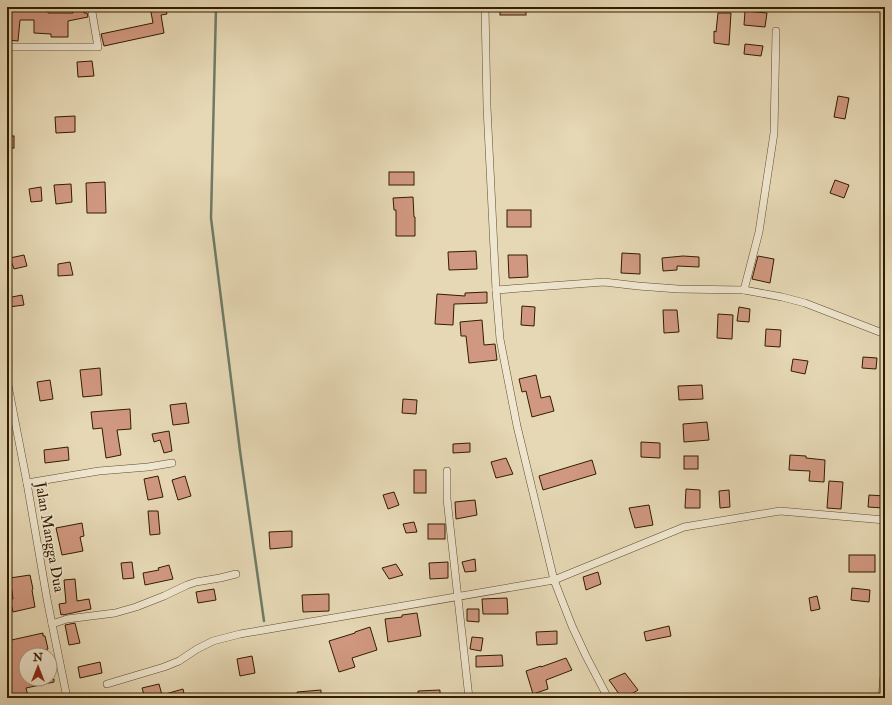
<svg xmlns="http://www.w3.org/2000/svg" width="892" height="705" viewBox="0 0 892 705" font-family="'IM FELL Double Pica',serif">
<rect width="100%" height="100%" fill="#e6d8b5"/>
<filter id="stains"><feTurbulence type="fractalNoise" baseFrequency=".005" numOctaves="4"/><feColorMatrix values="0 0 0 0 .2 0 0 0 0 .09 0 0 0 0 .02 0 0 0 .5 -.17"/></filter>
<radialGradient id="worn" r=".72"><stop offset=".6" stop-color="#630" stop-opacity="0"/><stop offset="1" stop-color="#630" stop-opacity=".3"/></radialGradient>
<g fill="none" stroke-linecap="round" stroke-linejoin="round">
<path stroke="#6e7b67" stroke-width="2.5" d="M216 7 211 218 240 451 264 621"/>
</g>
<g fill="#d09880" stroke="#321c00">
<path d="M72 7H83L84 13H87L88 17 68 21V37H51V34L34 33V20H20L18 41 7 40V9L48 10V13H73Z"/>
<path d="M150 7H165L167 14 161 15 164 33 104 46 101 34 153 23Z"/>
<rect x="500" y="7" width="26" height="8"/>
<path d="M745 11 767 13 765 27 744 25Z"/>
<path d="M718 13H731L729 45 714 43V31L716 32Z"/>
<path d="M745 44 763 46 761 56 744 54Z"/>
<path d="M92 61 94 76 78 77 77 62Z"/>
<path d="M838 96 849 98 845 119 834 117Z"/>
<path d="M75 116V132L56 133 55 117Z"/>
<rect x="7" y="136" width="7" height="12"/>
<rect x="389" y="172" width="25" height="13"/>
<path d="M835 180 849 185 844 198 830 193Z"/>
<path d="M105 182 106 213H87L86 183Z"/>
<path d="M71 184 72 202 56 204 54 185Z"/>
<path d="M41 187 42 201 31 202 29 189Z"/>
<path d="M413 197 414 217H415V236H396V210H394L393 198Z"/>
<rect x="507" y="210" width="24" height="17"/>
<path d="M476 251 477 269 449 270 448 252Z"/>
<path d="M622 253 640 254V274L621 273Z"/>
<path d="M24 255 27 266 14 269 10 258Z"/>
<path d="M508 255H527L528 277 509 278Z"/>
<path d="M683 256 699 257V267L677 266V270L663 271 662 258Z"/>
<path d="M758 256 774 259 770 283 752 279Z"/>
<path d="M70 262 73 275 58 276V264Z"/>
<path d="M487 292V303L454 304 453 325 435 324 437 294 465 296V293Z"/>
<path d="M22 295 24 305 9 307 7 298Z"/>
<path d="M522 306 535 307 534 326 521 325Z"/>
<path d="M739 307 750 309 749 322 737 321Z"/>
<path d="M663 310H677L679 332 664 333Z"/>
<path d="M718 314 733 315 732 339 717 338Z"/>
<path d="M482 320 484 345 495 344 497 360 469 363 466 336H461L460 322Z"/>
<path d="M766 329 781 330 780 347 765 346Z"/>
<path d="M863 357 877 358 876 369 862 368Z"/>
<path d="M793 359 808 361 805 374 791 371Z"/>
<path d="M100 368 102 395 83 397 80 370Z"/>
<path d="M536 375 541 398 550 396 554 411 532 417 526 391 522 392 519 379Z"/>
<path d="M50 380 53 399 40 401 37 382Z"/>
<path d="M702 385 703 399 679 400 678 386Z"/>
<path d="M403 399 417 400 416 414 402 413Z"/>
<path d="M186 403 189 423 173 425 170 405Z"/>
<path d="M130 409 131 429 117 430 121 455 106 458 102 428 93 429 91 412Z"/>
<path d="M707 422 709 440 684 442 683 424Z"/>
<path d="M169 431 172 451 164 453 160 440 154 442 152 434Z"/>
<path d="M641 442 660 443V458L641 457Z"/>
<path d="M470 443V452L453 453V444Z"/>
<path d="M68 447 69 460 45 463 44 450Z"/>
<path d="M790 455 806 456V458L825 460 824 482 809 481 810 471 789 470Z"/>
<rect x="684" y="456" width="14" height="13"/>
<path d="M506 458 513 474 496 478 491 462Z"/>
<path d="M592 460 596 474 543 490 539 476Z"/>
<rect x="414" y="470" width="12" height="23"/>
<path d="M158 476 163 497 148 500 144 479Z"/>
<path d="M185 476 191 496 178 500 172 480Z"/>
<path d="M829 481 843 482 841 509 827 508Z"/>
<path d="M686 489 700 490V508H685Z"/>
<path d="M729 490 730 507 720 508 719 491Z"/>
<path d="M394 492 399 505 388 509 383 495Z"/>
<path d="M869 495 885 496 884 508 868 507Z"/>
<path d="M475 500 477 515 456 519 455 502Z"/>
<path d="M649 505 653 525 635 528 629 508Z"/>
<path d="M148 511H158L160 534 150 535Z"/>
<path d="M414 522 417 532 406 533 403 524Z"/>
<path d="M82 523 84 536 80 537 83 551 62 555 56 528Z"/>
<rect x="428" y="524" width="17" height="15"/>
<path d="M292 531V547L270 549 269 532Z"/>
<rect x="849" y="555" width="26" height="17"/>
<path d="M475 559 476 571 465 572 462 562Z"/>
<path d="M132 562 134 578 123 579 121 563Z"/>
<path d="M448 562V578L430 579 429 563Z"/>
<path d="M396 564 403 575 389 579 382 568Z"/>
<path d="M169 565 173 579 145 585 143 573 159 570 158 568Z"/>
<path d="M598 572 601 584 586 590 583 577Z"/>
<path d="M30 575 33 589 32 590 35 607 13 612 10 599H13L10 578Z"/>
<path d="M75 579 77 601 89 599 91 609 63 615V614L61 615 59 604 66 603 64 580Z"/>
<path d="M852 588 870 590 869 602 851 600Z"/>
<path d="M214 589 216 600 198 603 196 592Z"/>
<path d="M329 594V611L303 612 302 595Z"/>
<path d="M817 596 820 609 811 611 809 598Z"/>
<path d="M507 598 508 614H483L482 599Z"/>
<path d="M467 609H479V622L467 621Z"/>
<path d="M417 613 421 636 388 642 385 619 402 617V615Z"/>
<path d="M75 623 80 643 69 645 65 625Z"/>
<path d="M669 626 671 636 646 641 644 632Z"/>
<path d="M370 627 377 650 352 658 355 667 339 672 329 641 355 633V632Z"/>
<path d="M557 631V644L537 645 536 632Z"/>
<path d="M43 633V636H45L48 649 26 654V679H54V682L26 688 28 696 15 698H7V641Z"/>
<path d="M472 637 483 638 481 651 470 649Z"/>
<path d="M502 655 503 666 476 667V656Z"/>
<path d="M252 656 255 673 240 676 237 659Z"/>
<path d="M566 658 572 670 546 680 548 689 533 694 526 671 541 666V667Z"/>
<path d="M100 662 102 673 80 678 78 667Z"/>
<path d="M625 673 638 690 625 698H622L609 680Z"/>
<path d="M159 684 162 695 183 689 185 698H145L142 688Z"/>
<path d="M321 690V698H297V692Z"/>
<path d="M440 690V698H418V691Z"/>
</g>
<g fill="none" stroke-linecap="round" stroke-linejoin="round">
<defs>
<g id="street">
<path d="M485 7 487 107 496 290 500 339 517 426 554 580 572 626 586 656 608 698"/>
<path d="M7 47H98L92 12"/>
<path d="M496 290 604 282 638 286 678 289 744 290 782 297 805 303 885 334"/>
<path d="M744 290 759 232 774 133 776 31"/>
<path d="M7 380 27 483 47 599 67 698"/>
<path d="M447 471V499L469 698"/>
<path d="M27 483 99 471 148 467 172 463"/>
<path d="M52 624 67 619 115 613 136 607 164 596 187 585 196 582 220 578 236 574"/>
<path d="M107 684 164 667 179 661 197 649 213 641 240 634 554 580 684 527 780 511 885 520"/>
<path d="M882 698 885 664"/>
</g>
</defs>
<use href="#street" stroke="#5f4b2d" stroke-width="8"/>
<use href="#street" stroke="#efe6cf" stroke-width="7"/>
</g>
<g text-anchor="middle" stroke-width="3" stroke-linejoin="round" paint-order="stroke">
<g font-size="15" fill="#321c00" stroke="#efe6cf">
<text transform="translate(50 537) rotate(80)" y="5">Jalan Mangga Dua</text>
</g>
</g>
<rect width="892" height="705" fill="none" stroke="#e6d8b5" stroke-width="24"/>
<rect x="8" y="8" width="876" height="689" fill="none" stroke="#321c00" stroke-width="2"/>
<rect x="12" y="12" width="868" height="681" fill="none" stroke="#321c00"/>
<g transform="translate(38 667)"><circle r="19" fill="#efe6cf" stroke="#a3957c"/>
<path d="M0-3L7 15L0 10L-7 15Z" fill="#8f2418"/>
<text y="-6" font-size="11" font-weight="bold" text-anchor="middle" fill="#321c00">N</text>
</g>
<rect width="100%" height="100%" filter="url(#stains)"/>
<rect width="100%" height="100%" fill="url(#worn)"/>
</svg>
